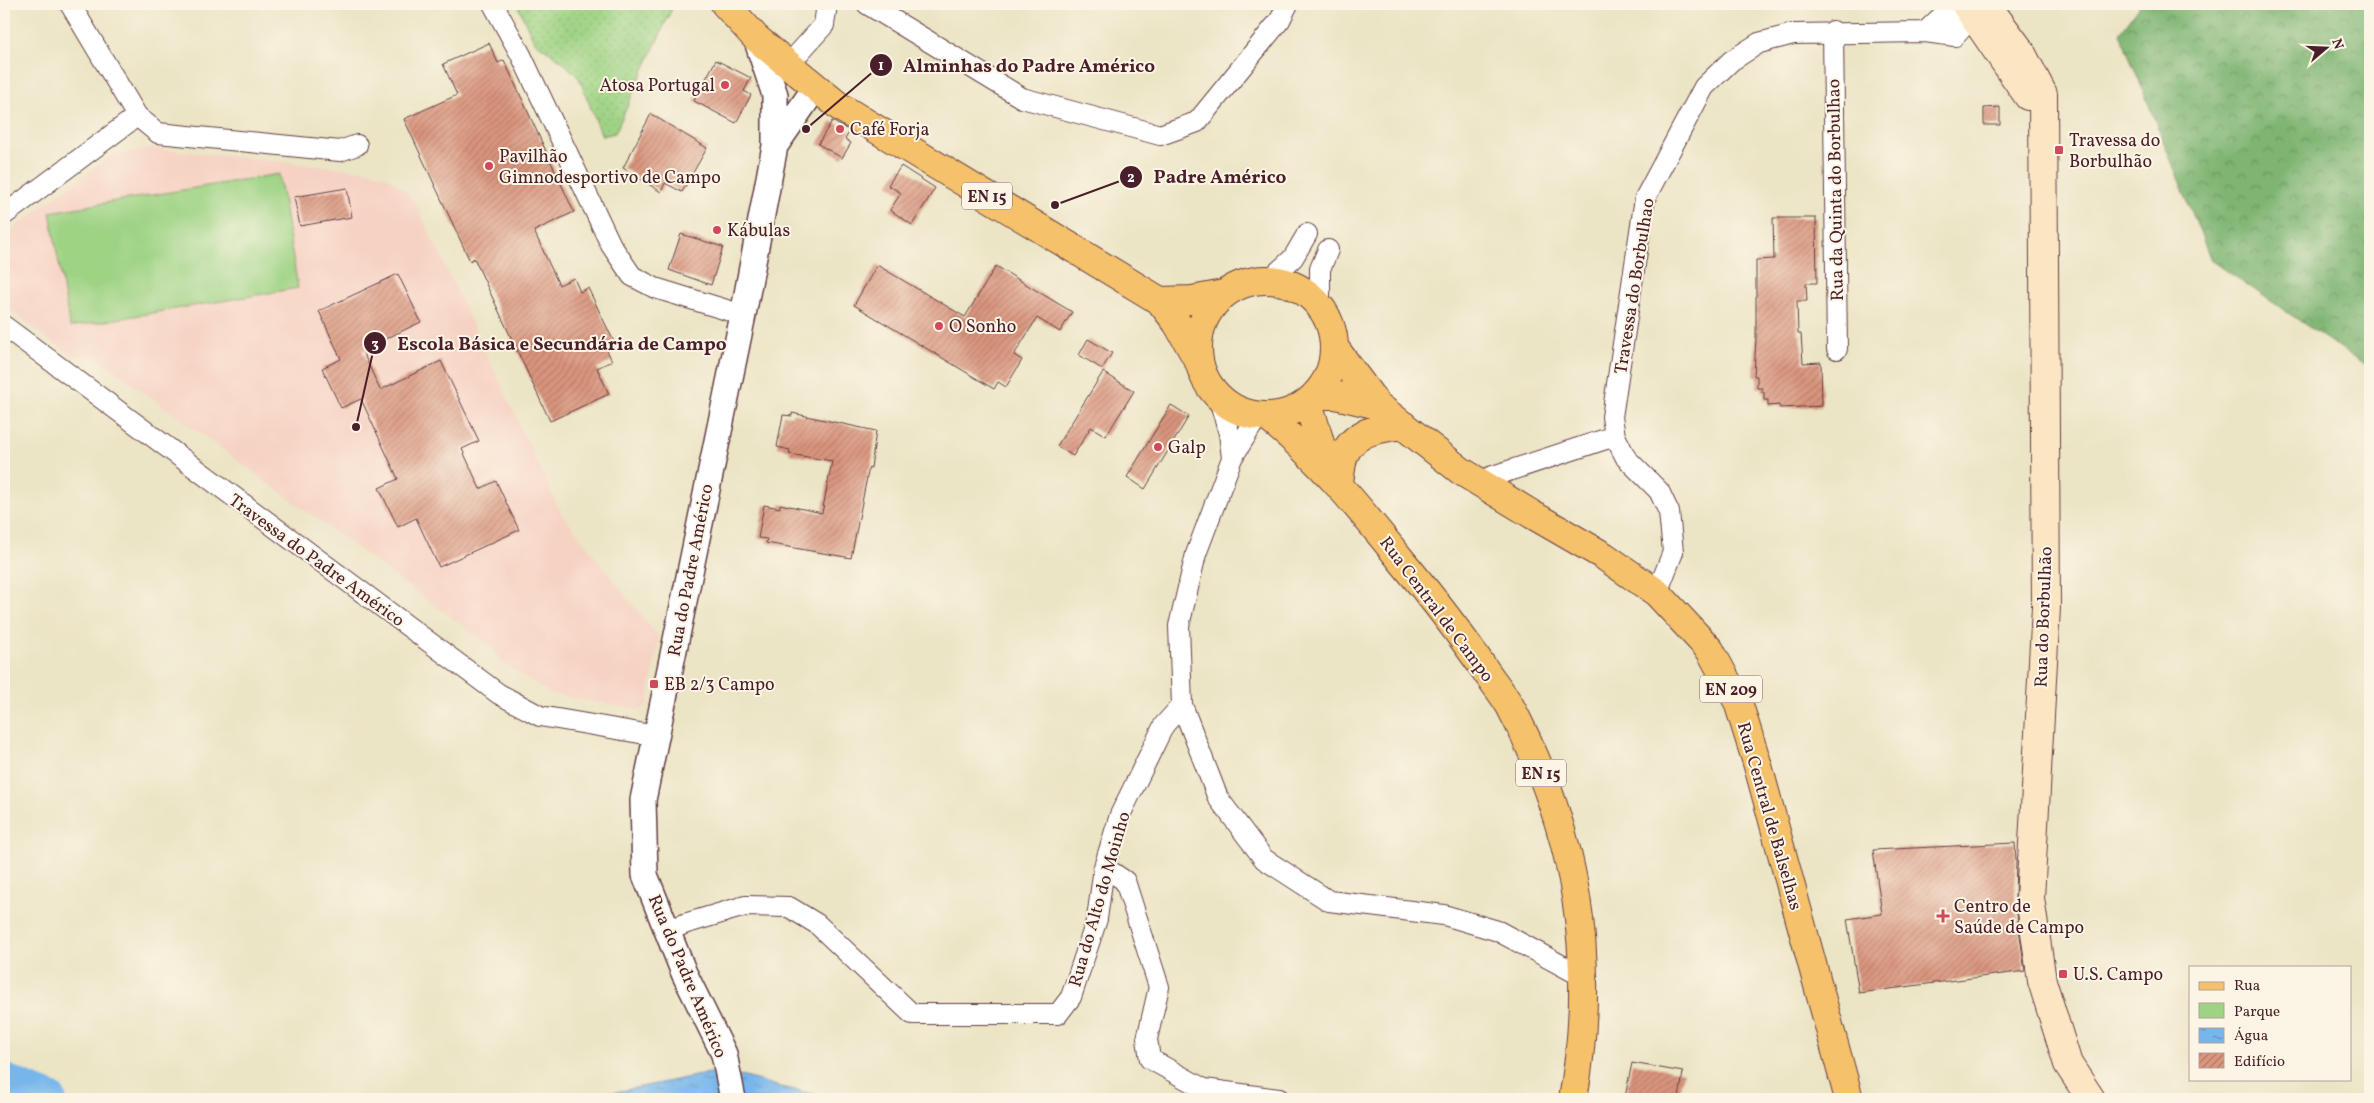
<svg xmlns="http://www.w3.org/2000/svg" width="2374" height="1103" font-family="Vollkorn,serif">
	<style>
		.built { fill: #f6d2c3 }
		.grass { fill: url(#grass-dots); stroke: #747958 }
		.forest { fill: url(#forest-crowns); stroke: #646a4e }
		.green { fill: #9ed384; stroke: #747958 }
		.water { fill: url(#water-ripples); stroke: #606a8b }
		.lines { fill: none; stroke-linecap: round; stroke-linejoin: round }
		.river { stroke: #77b6eb; stroke-width: 35 }
		.building { fill: url(#building-hatch) }
		.minor-casing { stroke: #623d42; stroke-width: 22 }
		.tertiary-casing { stroke: #623d42; stroke-width: 28 }
		.secondary-casing { stroke: #623d42; stroke-width: 30 }
		.primary-casing { stroke: #623d42; stroke-width: 30 }
		.minor { stroke: #fff; stroke-width: 20 }
		.tertiary { stroke: #fff; stroke-width: 25 }
		.secondary { stroke: #fbe6c4; stroke-width: 28 }
		.primary { stroke: #f5c16b; stroke-width: 28 }
		.poi-dot { fill: #d1495b; stroke: #fcf5e5; stroke-width: 2 }
		.labels { text-anchor: middle; stroke-width: 4; stroke-linejoin: round; paint-order: stroke }
		.shield { fill: #fcf5e5; stroke: #7f5f63; stroke-width: 1 }
		.shield-label { font-size: 16px; font-weight: bold; fill: #4a1f2b }
		.poi-label { font-size: 18px; fill: #4a1f2b; stroke: #fcf5e5; text-anchor: start }
		.street-label { font-size: 18px; fill: #4a1f2b; stroke: #fcf5e5 }
		.leader { fill: none; stroke: #4a1f2b; stroke-width: 2 }
		.callout-dot { fill: #4a1f2b; stroke: #fcf5e5; stroke-width: 2 }
		.mark-label { font-size: 15px; text-anchor: middle; font-weight: bold; fill: #fff }
		.callout-label { font-size: 19px; text-anchor: middle; font-weight: bold; fill: #4a1f2b; stroke: #fcf5e5; stroke-width: 4; stroke-linejoin: round; paint-order: stroke }
	</style>
	<defs>
		<pattern id="grass-dots" width="8" height="8" patternUnits="userSpaceOnUse" patternTransform="scale(1.25)"><rect width="8" height="8" fill="#9ed384"/><path d="M2 2h.1M6 6h.1" fill="none" stroke="#8ab572" stroke-width="1.8" stroke-linecap="round"/></pattern>
		<pattern id="forest-crowns" width="20" height="18" patternUnits="userSpaceOnUse" patternTransform="scale(1.25)"><rect width="20" height="18" fill="#7eb572"/><path d="M2 6a3 3 0 1 1 6 0M12 15a3 3 0 1 1 6 0" fill="none" stroke="#69935e"/></pattern>
		<pattern id="water-ripples" width="26" height="14" patternUnits="userSpaceOnUse" patternTransform="scale(1.25)"><rect width="26" height="14" fill="#77b6eb"/><path d="M2 4q2-2 4 0t4 0M15 11q2-2 4 0t4 0" fill="none" stroke="#6493bf"/></pattern>
		<pattern id="building-hatch" width="6" height="6" patternUnits="userSpaceOnUse" patternTransform="scale(1.25)"><rect width="6" height="6" fill="#da957d"/><path d="M-1 1l2-2M0 6l6-6M5 7l2-2" fill="none" stroke="#b37967"/></pattern>
	</defs>
	<rect width="100%" height="100%" fill="#fcf5e5"/>
	<filter id="ink" filterUnits="userSpaceOnUse"><feTurbulence type="fractalNoise" baseFrequency=".02" numOctaves="2"/><feDisplacementMap in="SourceGraphic" scale="10" xChannelSelector="R" yChannelSelector="G"/><feConvolveMatrix kernelMatrix="1 2 1 2 8 2 1 2 1" color-interpolation-filters="sRGB"/></filter>
	<filter id="wash" filterUnits="userSpaceOnUse"><feTurbulence type="fractalNoise" baseFrequency=".0096" numOctaves="4" result="noise"/><feDisplacementMap in="SourceGraphic" scale="20" xChannelSelector="R" yChannelSelector="G"/><feGaussianBlur stdDeviation="1.12" result="paint"/><feColorMatrix in="noise" values="0 0 0 0 0 0 0 0 0 0 0 0 0 0 0 0 0 1.4 0 .05"/><feComposite in="paint" operator="in"/></filter>
	<g filter="url(#wash)">
		<rect width="100%" height="100%" fill="#ebe4c5"/>
		<path class="built" d="M151,148L368,171L388,177L406,191L418,208L561,513L659,638L647,706L639,710L551,694L504,664L489,645L93,355L72,357L4,305V235L110,156Z"/>
		<path class="grass" d="M520,4H674L615,133L602,136L579,78L562,61L534,41L519,8Z"/>
		<path class="forest" d="M2141,4H2370V369L2211,260L2120,33Z"/>
		<path class="green" d="M279,174L298,288L70,327L50,212Z"/>
		<path class="water" d="M710,1073L745,1077L781,1087L839,1099H592L591,1097Z"/>
		<g class="lines">
			<path class="river" d="M4,1081L49,1099"/>
		</g>
		<g id="blocks">
			<path class="building" d="M489,43L498,63L504,60L574,212L534,231L559,285L574,278L580,292L588,288L614,342L605,346L612,361L597,368L609,394L550,421L474,258L470,261L404,119L457,95L443,64Z
				M716,60L751,78L744,91L751,95L736,123L694,101Z
				M2000,107V125H1984V108Z
				M651,114L707,148L682,192L665,183L661,192L623,168Z
				M832,121L850,131L845,139L851,143L842,158L818,144Z
				M901,166L935,188L912,225L890,210L901,193L888,185Z
				M347,188L352,217L300,226L294,197Z
				M1773,218H1816L1817,283H1806L1807,301H1797L1798,334H1801L1803,363L1821,362L1822,406L1780,408L1779,405L1768,406V400H1764V392H1762V388H1757V376H1754L1756,337V260L1774,259Z
				M681,234L723,247L711,285L669,270Z
				M877,265L965,317L996,266L1072,312L1060,332L1037,318L1014,355L1022,360L1006,387L998,382L994,389L854,305Z
				M398,274L421,322L362,350L380,390L441,361L479,441L462,449L480,489L496,481L519,530L439,567L416,518L398,527L379,488L398,479L361,399L341,408L322,368L341,359L319,311Z
				M1088,339L1112,353L1102,369L1079,355Z
				M1103,372L1134,391L1106,436L1091,427L1073,456L1057,446Z
				M1171,405L1189,416L1145,489L1127,477Z
				M792,413L876,431L871,468L869,467L851,558L766,543L767,539L758,538L764,505L780,508V504L822,513L823,508L832,461L789,454L790,450L777,447L783,415L792,416Z
				M2015,843L2016,861L2015,900L2025,971L1859,993L1847,919L1882,914L1873,850Z
				M1632,1063L1683,1072L1679,1099L1625,1097Z"/>
		</g>
	</g>
	<g filter="url(#ink)">
		<use href="#blocks" fill-opacity="0" stroke="#623d42" stroke-width="1"/>
		<g class="lines">
			<defs>
				<path id="minor" d="M70,4L137,116L158,133L340,151L357,145
					M493,4L521,55L611,245L632,276L655,288L743,315
					M867,4L1022,98L1160,135L1197,122L1280,20L1288,4
					M1833,31L1837,349
					M1925,32L1943,15L1974,17
					M788,65L824,25L827,4
					M4,215L137,116
					M1269,280L1293,258L1307,234
					M1320,306V269L1328,250
					M4,326L499,694L540,716L657,736
					M1218,396L1229,433L1232,458
					M1258,416L1232,458L1196,554L1179,626L1182,705L1218,798L1264,859L1329,901L1444,915L1498,931L1585,978
					M1480,483L1490,477L1615,436
					M1657,593L1673,552L1669,512L1659,491L1626,458L1615,436L1612,417L1645,198L1704,87L1731,61L1759,43L1793,34L1925,32L1955,36L1981,7
					M1104,867L1125,881L1159,987L1147,1039L1150,1059L1204,1089L1279,1099
					M667,931L684,924L745,906L789,907L817,924L912,1014H1058L1071,997L1097,919L1104,867L1120,815L1164,725L1182,705"/>
				<path id="tertiary" d="M775,146L815,88
					M733,1099L724,1054L684,973L645,875L643,800L743,315L775,146V95L756,38"/>
				<path id="secondary" d="M1965,4L2028,96
					M1986,4L2020,50L2043,94L2046,607L2030,898L2042,981L2068,1064L2091,1099"/>
				<path id="primary" d="M725,4L756,38L840,107L1160,301L1177,323L1199,362
					M1198 348a68 68 0 1 1 136 0a68 68 0 1 1-136 0Z
					M1160,301L1192,300L1224,294
					M1334,347L1377,405L1461,471L1533,515L1604,556L1657,593L1710,650L1738,702L1758,766L1849,1099
					M1315,395H1335L1377,405
					M1308,402L1321,446L1334,467
					M1267,417C1319,458 1360,509 1401,560C1431,596 1459,632 1485,670C1493,682 1503,694 1510,706C1577,832 1598,959 1573,1099
					M1340,476C1341,469 1342,459 1345,453C1356,430 1381,428 1403,425"/>
			</defs>
			<use href="#minor" class="minor-casing"/>
			<use href="#tertiary" class="tertiary-casing"/>
			<use href="#secondary" class="secondary-casing"/>
			<use href="#primary" class="primary-casing"/>
			<use href="#minor" class="minor"/>
			<use href="#tertiary" class="tertiary"/>
			<use href="#secondary" class="secondary"/>
			<use href="#primary" class="primary"/>
		</g>
	</g>
	<g class="poi-dot">
		<circle cx="725" cy="85" r="5"/>
		<circle cx="840" cy="129" r="5"/>
		<rect x="2054" y="145" width="10" height="10" rx="2.5"/>
		<circle cx="489" cy="166" r="5"/>
		<circle cx="717" cy="230" r="5"/>
		<circle cx="939" cy="326" r="5"/>
		<circle cx="1158" cy="447" r="5"/>
		<rect x="649" y="679" width="10" height="10" rx="2.5"/>
		<path d="M1940.5 908.5h5v5h5v5h-5v5h-5v-5h-5v-5h5z"/>
		<rect x="2058" y="969" width="10" height="10" rx="2.5"/>
	</g>
	<g class="labels">
		<g class="shield">
			<rect x="962" y="182.5" width="50" height="27" rx="4"/>
			<rect x="1700" y="675.5" width="62" height="27" rx="4"/>
			<rect x="1516" y="759.5" width="50" height="27" rx="4"/>
		</g>
		<g class="shield-label">
			<text x="987" y="202">EN 15</text>
			<text x="1731" y="695">EN 209</text>
			<text x="1541" y="779">EN 15</text>
		</g>
		<g class="poi-label">
			<text x="715" y="91" text-anchor="end">Atosa Portugal</text>
			<text x="850" y="135">Café Forja</text>
			<text x="2069" y="146">Travessa do<tspan x="2069" dy="21">Borbulhão</tspan></text>
			<text x="499" y="162">Pavilhão<tspan x="499" dy="21">Gimnodesportivo de Campo</tspan></text>
			<text x="727" y="236">Kábulas</text>
			<text x="949" y="332">O Sonho</text>
			<text x="1168" y="453">Galp</text>
			<text x="664" y="690">EB 2/3 Campo</text>
			<text x="1954" y="912">Centro de<tspan x="1954" dy="21">Saúde de Campo</tspan></text>
			<text x="2073" y="980">U.S. Campo</text>
		</g>
		<g class="street-label">
			<text transform="translate(1835 190) rotate(-91)" y="6">Rua da Quinta do Borbulhao</text>
			<text transform="translate(1634 286) rotate(-81)" y="6">Travessa do Borbulhao</text>
			<text transform="translate(317 560) rotate(36)" y="6">Travessa do Padre Américo</text>
			<text transform="translate(690 570) rotate(-79)" y="6">Rua do Padre Américo</text>
			<text transform="translate(1437 609) rotate(53)" y="6">Rua Central de Campo</text>
			<text transform="translate(2043 617) rotate(-88)" y="6">Rua do Borbulhão</text>
			<text transform="translate(1770 816) rotate(74)" y="6">Rua Central de Balselhas</text>
			<text transform="translate(1099 899) rotate(-74)" y="6">Rua do Alto do Moinho</text>
			<text transform="translate(688 976) rotate(67)" y="6">Rua do Padre Américo</text>
		</g>
	</g>
	<path class="leader" d="M806 129L881 65M1055 205L1131 177M356 427L375 343"/>
	<g class="callout-dot">
		<circle cx="806" cy="129" r="5"/>
		<circle cx="1055" cy="205" r="5"/>
		<circle cx="356" cy="427" r="5"/>
		<circle cx="881" cy="65" r="12"/>
		<circle cx="1131" cy="177" r="12"/>
		<circle cx="375" cy="343" r="12"/>
	</g>
	<g class="mark-label">
		<text x="881" y="70">1</text>
		<text x="1131" y="182">2</text>
		<text x="375" y="348">3</text>
	</g>
	<g class="callout-label">
		<text x="1029" y="72">Alminhas do Padre Américo</text>
		<text x="1220" y="183">Padre Américo</text>
		<text x="562" y="350">Escola Básica e Secundária de Campo</text>
	</g>
	<rect width="2374" height="1103" fill="none" stroke="#fcf5e5" stroke-width="20"/>
	<rect x="2189" y="966" width="162" height="115" fill="#fcf5e5" stroke="#b59f9b"/>
	<rect x="2199" y="982" width="25" height="8" fill="#f5c16b" stroke="#b59f9b"/>
	<text x="2234" y="990" font-size="15" fill="#4a1f2b">Rua</text>
	<rect x="2199" y="1003" width="25" height="15" fill="#9ed384" stroke="#b59f9b"/>
	<text x="2234" y="1016" font-size="15" fill="#4a1f2b">Parque</text>
	<rect x="2199" y="1028" width="25" height="15" fill="url(#water-ripples)" stroke="#b59f9b"/>
	<text x="2234" y="1040" font-size="15" fill="#4a1f2b">Água</text>
	<rect x="2199" y="1053" width="25" height="15" fill="url(#building-hatch)" stroke="#b59f9b"/>
	<text x="2234" y="1066" font-size="15" fill="#4a1f2b">Edifício</text>
	<g transform="translate(2326 48) rotate(71)" stroke="#fcf5e5" stroke-width="4" paint-order="stroke">
	<path d="M0-4L9 19L0 12L-9 19Z" fill="#4a1f2b"/>
	<text y="-8" font-size="14" font-weight="bold" text-anchor="middle" fill="#4a1f2b">N</text>
	</g>
</svg>
